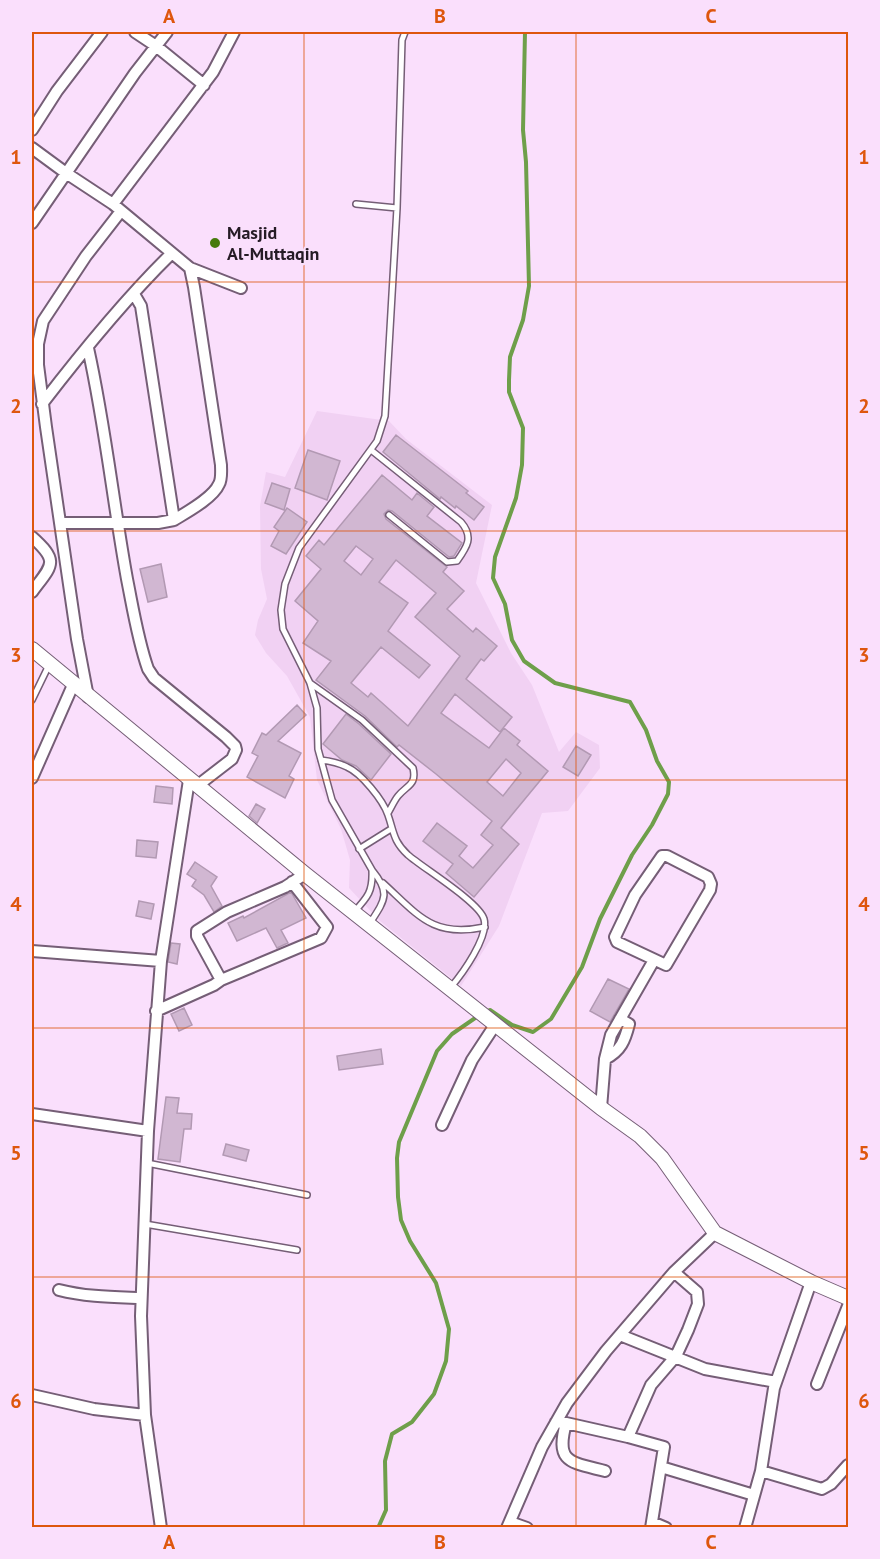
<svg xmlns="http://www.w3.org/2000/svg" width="880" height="1559" font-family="'PT Sans',sans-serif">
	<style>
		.built { fill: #f1d1f3 }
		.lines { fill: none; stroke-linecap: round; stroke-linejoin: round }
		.stream { stroke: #6e9f4a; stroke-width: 4 }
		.building { fill: #d1b7d2; stroke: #b299b3; stroke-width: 1.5; fill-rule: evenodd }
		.service-casing { stroke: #755e76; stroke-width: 8 }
		.minor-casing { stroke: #755e76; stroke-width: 14 }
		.tertiary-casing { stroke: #755e76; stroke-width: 16 }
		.service { stroke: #fff; stroke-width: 5 }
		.minor { stroke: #fff; stroke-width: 10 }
		.tertiary { stroke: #fff; stroke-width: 14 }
		.grid { fill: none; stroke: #de560d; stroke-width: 1.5; stroke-opacity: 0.55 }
		.poi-dot { fill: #467b0c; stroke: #fadffc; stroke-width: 2 }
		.labels { text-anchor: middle; stroke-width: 4.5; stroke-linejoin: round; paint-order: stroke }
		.poi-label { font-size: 18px; font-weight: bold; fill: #251b25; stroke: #fadffc; text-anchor: start }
		.neatline { fill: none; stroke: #de560d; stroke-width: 2 }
		.grid-label { font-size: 20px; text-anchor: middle; font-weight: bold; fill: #de560d }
	</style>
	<rect width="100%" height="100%" fill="#fadffc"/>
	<path class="built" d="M317,411L389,421L406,439L492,505L476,583L511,653L532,685L559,752L576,732L599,745L600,768L568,811L542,813L499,926L461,986L380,921L349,888L350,860L341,829L317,780L310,717L287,676L266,653L255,635L258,620L267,599L261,569L260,506L266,472L285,477Z"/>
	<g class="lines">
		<path class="stream" d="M485,1013L490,1010L512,1025L533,1032L551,1019L582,967L600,919L632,855L652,825L668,794L669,782L657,761L646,730L630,702L555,683L524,661L512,640L505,604L493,578L495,557L516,498L522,465L523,428L509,392V380L510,357L523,320L529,286L526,162L523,130L525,32
			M378,1528L386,1510L385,1461L392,1434L412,1422L434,1394L446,1361L449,1329L436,1283L410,1241L401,1220L398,1197L397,1158L399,1142L437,1051L452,1034L478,1016"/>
	</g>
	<path class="building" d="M396,435L468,491L466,493L484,507L474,520L456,506L455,508L441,497L440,499L383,452Z
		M308,450L340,461L327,500L295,488Z
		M382,475L412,500L417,493L434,507L427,516L462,543L454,556L449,557L392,511L388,510L384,514L386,519L447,567L443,572L464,591L447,609L473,632L476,628L497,646L484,661L481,659L466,679L512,717L500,732L455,694L441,713L489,748L504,728L520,741L517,745L548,771L501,828L519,844L474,897L446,873L453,864L423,841L437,823L467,846L459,856L473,868L493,845L481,835L492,821L436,774L399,745L397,747L365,716L316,680L331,661L303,643L318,621L295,601L321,569L306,556L319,540L324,545ZM356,546L373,559L361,575L344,561ZM396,560L436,593L415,617L460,656L408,726L371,693L368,697L351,683L381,647L419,678L430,665L388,631L408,603L379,582ZM506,759L521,773L503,796L487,782Z
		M272,483L290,489L284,510L265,503Z
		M287,508L307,522L286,554L271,546L279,531L274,527Z
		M161,564L167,597L148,602L140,569Z
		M297,705L306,715L278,741L301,753L289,776L294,779L285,798L247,777L258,756L252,753L262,733L266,735Z
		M346,714L359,724L391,754L371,780L356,766L342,760L323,744Z
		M576,746L591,755L578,776L563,767Z
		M156,786L173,788L172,804L154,802Z
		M256,804L265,809L257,823L249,816Z
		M137,840L158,842L156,858L136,856Z
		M195,862L217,877L211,886L222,906L214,912L204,895L192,886L196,880L187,874Z
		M291,892L306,918L281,930L288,943L277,948L266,928L237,941L228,923L243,916L244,918Z
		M139,901L154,904L151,919L136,916Z
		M171,943L180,944L177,964L168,962Z
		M608,979L629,989L610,1022L590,1011Z
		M184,1008L192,1025L179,1031L171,1014Z
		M381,1049L383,1064L339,1070L337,1056Z
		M166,1097L179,1098L177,1113L192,1114L191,1129H184L180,1162L158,1159Z
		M226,1144L249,1150L246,1161L223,1155Z"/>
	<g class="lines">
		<defs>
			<path id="service" d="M356,204L397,208
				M371,450L461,522C474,537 467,547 457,561L447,562L389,515
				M310,683L362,720L413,768C417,785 407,785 398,796C394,801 391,808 388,813
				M32,700L49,665
				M321,760C330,761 339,763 347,767C361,773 383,800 388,815C394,832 393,841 408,855C423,868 479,902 484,919C489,937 462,974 451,987
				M359,849L391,829
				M383,883C419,916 433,938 485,927
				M354,912C368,897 373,891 372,870L332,800L318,749L317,708L310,683L283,629L281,610L285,584L299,548L377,441L385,416L397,208L402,40L405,32
				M370,923C385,900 391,893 372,870
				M147,1163L307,1195
				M145,1224L297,1250"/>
			<path id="minor" d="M135,32L156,46L204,85
				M32,130L57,91L102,32
				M32,148L66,173L113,204L190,268L194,287L221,465C221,471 222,479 219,484C213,498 187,512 174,520
				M113,204L213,72L234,32
				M32,223L135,73L167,32
				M190,268L241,288
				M88,348C105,424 113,502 127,579C133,609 138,641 148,669L154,678L226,737L235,746L236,750L232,759L197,786
				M42,404C82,352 124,300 171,254
				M60,523H158L174,520L141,306L134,294
				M32,537C60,562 52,565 32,592
				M88,697L77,639L46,427L38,365V344L43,321L86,256L121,211
				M32,778L73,685
				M662,856H667L708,877L711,884L710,890L666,965L617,942L615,937L635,895Z
				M32,951L161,961L189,780
				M221,980L321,938L327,927L292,882
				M156,1011L214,985L221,980L197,936V931L227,912L285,887L305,874
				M605,1059C621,1051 625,1040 629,1024L620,1019
				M601,1108L605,1059L611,1035L654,960
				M32,1114L148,1131L161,961
				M442,1125L472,1060L495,1025
				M148,1131L141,1316L145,1415L161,1528
				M59,1290C86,1297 114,1297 141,1298
				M620,1335L705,1369L776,1382
				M817,1384L848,1306
				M32,1395L94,1409L145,1415
				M556,1422L566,1423L628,1437L651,1385L676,1356L688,1330L698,1304L697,1292L674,1272
				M566,1423C555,1463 570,1462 605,1471
				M628,1437L664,1447L651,1528
				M661,1467L754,1495
				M761,1471L822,1489L831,1484L848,1465
				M510,1522L527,1528
				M652,1522L666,1528
				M507,1528L542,1447L567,1403L606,1351L674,1272L715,1233
				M745,1528L761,1471L774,1388L811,1282"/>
			<path id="tertiary" d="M32,649L305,874L601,1108L640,1136L662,1158L715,1233L811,1282L848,1298"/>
		</defs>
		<use href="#service" class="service-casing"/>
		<use href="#minor" class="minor-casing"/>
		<use href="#tertiary" class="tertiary-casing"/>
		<use href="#service" class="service"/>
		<use href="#minor" class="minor"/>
		<use href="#tertiary" class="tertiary"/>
	</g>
	<path class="grid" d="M304,32V1528M576,32V1528M32,282H848M32,531H848M32,780H848M32,1028H848M32,1277H848"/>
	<circle class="poi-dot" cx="215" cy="243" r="6"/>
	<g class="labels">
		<g class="poi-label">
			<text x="227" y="239">Masjid<tspan x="227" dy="21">Al-Muttaqin</tspan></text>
		</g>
	</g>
	<rect width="880" height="1559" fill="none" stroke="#fadffc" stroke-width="66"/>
	<rect x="33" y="33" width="814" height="1493" class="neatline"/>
	<g class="grid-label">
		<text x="169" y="23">A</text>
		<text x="440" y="23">B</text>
		<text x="711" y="23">C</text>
		<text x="16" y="164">1</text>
		<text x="864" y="164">1</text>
		<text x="16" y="413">2</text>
		<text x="864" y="413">2</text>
		<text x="16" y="662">3</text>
		<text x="864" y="662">3</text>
		<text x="16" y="911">4</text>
		<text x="864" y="911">4</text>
		<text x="16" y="1160">5</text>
		<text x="864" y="1160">5</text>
		<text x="16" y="1408">6</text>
		<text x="864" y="1408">6</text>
		<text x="169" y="1549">A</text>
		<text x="440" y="1549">B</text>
		<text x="711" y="1549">C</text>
	</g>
</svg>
